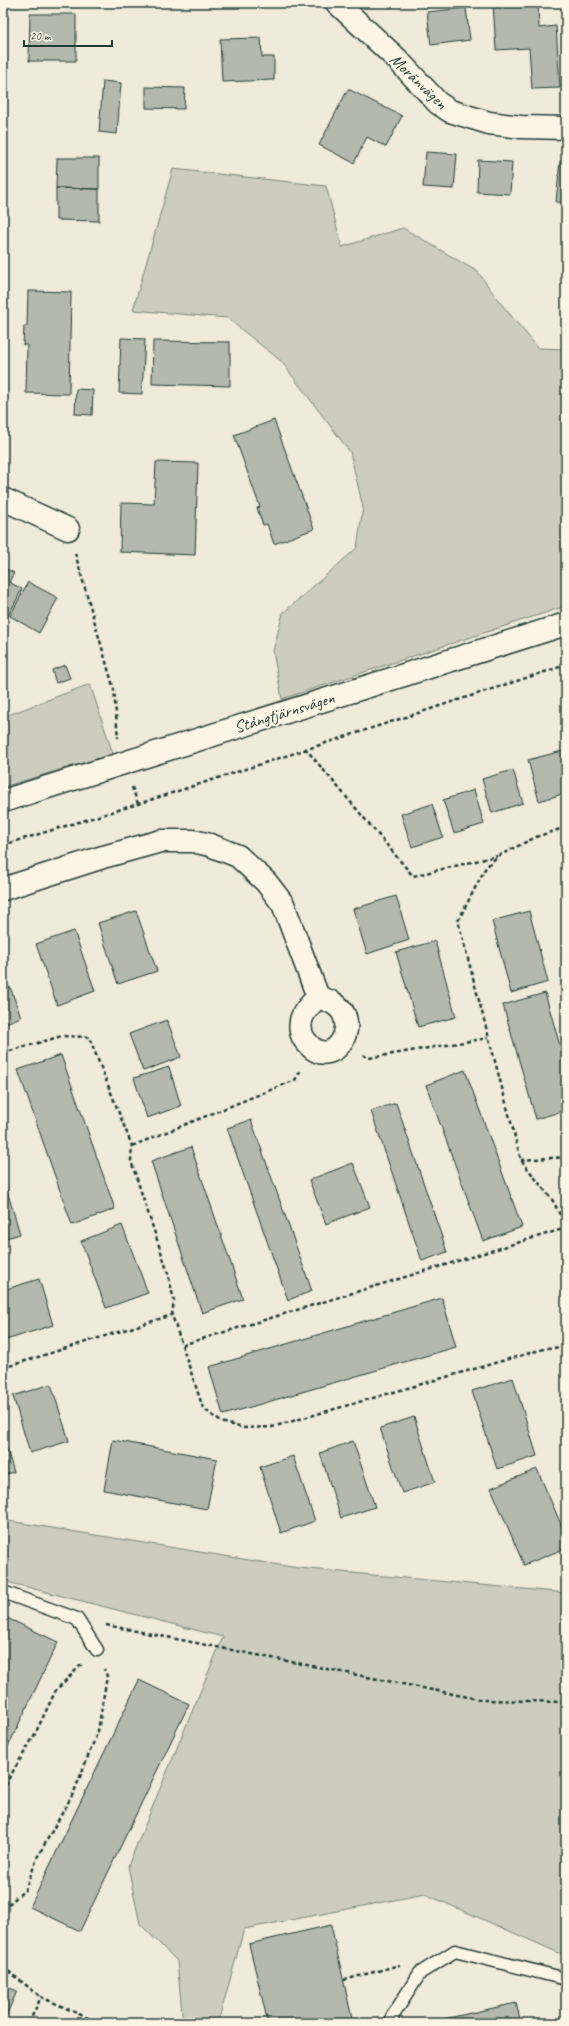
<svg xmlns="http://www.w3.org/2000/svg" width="569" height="2026" font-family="Caveat,sans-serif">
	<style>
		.green { fill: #cccdbf; stroke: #76857a }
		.building { fill: #b5b9ad; stroke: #1f3d34 }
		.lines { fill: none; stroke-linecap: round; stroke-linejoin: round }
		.service-casing { stroke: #1f3d34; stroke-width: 15 }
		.minor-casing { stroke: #1f3d34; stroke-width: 25 }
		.tertiary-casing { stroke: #1f3d34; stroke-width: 25 }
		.path { stroke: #1f3d34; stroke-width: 2.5; stroke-dasharray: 4 3; stroke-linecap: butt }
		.service { stroke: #fcf5e5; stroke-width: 12 }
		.minor { stroke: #fcf5e5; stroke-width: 22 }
		.tertiary { stroke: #fcf5e5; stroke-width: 22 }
		.labels { text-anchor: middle; stroke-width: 4; stroke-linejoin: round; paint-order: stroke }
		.street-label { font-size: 17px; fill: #1f3d34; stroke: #fcf5e5 }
	</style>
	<rect width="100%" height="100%" fill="#efeada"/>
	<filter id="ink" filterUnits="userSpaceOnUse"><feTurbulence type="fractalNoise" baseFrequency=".025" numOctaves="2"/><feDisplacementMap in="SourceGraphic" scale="8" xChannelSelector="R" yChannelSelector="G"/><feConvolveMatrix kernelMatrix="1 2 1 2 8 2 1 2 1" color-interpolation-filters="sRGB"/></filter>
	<g filter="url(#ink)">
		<path class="green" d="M173,169L326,186L342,247L403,228L478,272L498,300L538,348L566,349V606L282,699L273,651L283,613L357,548L363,507L350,452L281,361L227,318L133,310Z
			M90,684L113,754L3,787V717Z
			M3,1520L298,1568L566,1593V1956L425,1894L244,1929L218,2023H183L177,1961L140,1924L128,1866L223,1637L3,1581Z"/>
		<path class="building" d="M493,3H538L539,28L556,26L560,88L532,89L529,48L496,50Z
			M466,8L470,40L431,45L427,12Z
			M30,14H76V61H29Z
			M261,38L262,57H274V80L222,82L220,39Z
			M103,81L121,83L117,134L99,132Z
			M146,87L185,88L184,109L146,108Z
			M348,89L402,116L386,147L367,137L354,163L319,145Z
			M426,152L457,154L454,189L423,187Z
			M57,158H99V189L56,188Z
			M478,160L512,162L510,194L477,192Z
			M560,161L566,162V203L556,202Z
			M56,188L99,189V221L56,220Z
			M28,291L71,292L69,394L26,393L27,345H23L24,326H27Z
			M121,338L145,339L142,394L119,393Z
			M153,341L230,342V386L152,384Z
			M76,389L93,390L92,415L75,414Z
			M274,420L314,529L274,544L267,524L263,525L257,508L260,507L234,435Z
			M156,462L198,463L195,555L120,552L121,503L154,504Z
			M3,567L14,573L9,582L22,589L3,626Z
			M28,582L58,598L39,633L10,616Z
			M65,665L70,678L56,683L52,670Z
			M566,750V793L539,801L528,760Z
			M513,770L523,803L492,813L482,779Z
			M474,790L484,824L454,833L443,800Z
			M432,804L443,837L412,847L401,814Z
			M396,896L409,940L367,954L353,909Z
			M136,911L157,971L118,984L98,923Z
			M529,911L548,982L511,993L492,921Z
			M74,931L95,991L57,1005L36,944Z
			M435,941L456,1017L418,1027L396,952Z
			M10,987L21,1017L3,1024V990Z
			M545,993L566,1067V1110L536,1119L503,1005Z
			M167,1020L181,1057L143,1071L129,1034Z
			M61,1055L115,1209L72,1225L18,1070Z
			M169,1067L181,1106L147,1118L134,1078Z
			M465,1070L522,1227L483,1241L426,1085Z
			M396,1103L447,1252L422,1261L371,1111Z
			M251,1120L312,1291L288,1300L227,1128Z
			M191,1147L243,1299L202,1313L151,1161Z
			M353,1163L370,1207L326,1224L309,1180Z
			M3,1177L20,1234L3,1239Z
			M122,1225L148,1293L106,1308L81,1241Z
			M39,1279L53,1325L3,1341V1290Z
			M442,1298L456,1347L223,1415L209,1367Z
			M513,1378L537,1456L497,1469L472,1391Z
			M51,1384L69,1441L30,1453L13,1396Z
			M414,1417L435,1482L402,1493L380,1428Z
			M3,1437L14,1472L3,1475Z
			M113,1440L217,1459L207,1509L104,1490Z
			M353,1441L375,1507L341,1518L320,1453Z
			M293,1456L315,1521L281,1533L260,1467Z
			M537,1469L566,1536V1548L524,1565L491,1488Z
			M5,1617L58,1642L3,1757V1622Z
			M139,1680L189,1704L80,1931L30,1907Z
			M331,1925L353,2023H268L249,1944Z
			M3,1985L17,1991L3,2023Z
			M516,2003L521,2023H435V2021Z"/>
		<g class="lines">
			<defs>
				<path id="service" d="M3,1592L77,1619L97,1650
					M393,2023L392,2017L420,1973L455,1951L566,1979"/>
				<path id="minor" d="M337,3L397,59L438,103L450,111L489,123L521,127L566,128
					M3,499L68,529
					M3,889L103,857L161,841H193L210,845L238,856L266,882L283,904L318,997C323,999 328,1000 333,1003C363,1020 336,1069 311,1047C306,1042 302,1038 301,1031C298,1016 308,1007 318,997"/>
				<path id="tertiary" d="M3,801L566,624"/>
			</defs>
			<use href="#service" class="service-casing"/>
			<use href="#minor" class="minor-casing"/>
			<use href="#tertiary" class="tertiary-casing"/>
			<path class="path" d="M75,553L114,690L118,738
				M305,748L413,876L497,856
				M132,787L138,804
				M566,827L536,837L498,856L486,867L458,921L521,1160L553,1201L566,1226
				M3,845L138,804L566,665
				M3,1053L62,1036L89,1037L132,1146L131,1161L168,1273L174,1301L172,1315L203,1408L221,1422L243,1428L272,1427L547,1348L566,1347
				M363,1055L369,1058L488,1038
				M132,1146L295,1080L301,1070
				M521,1160L566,1157
				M182,1345L566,1228
				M3,1368L172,1315
				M106,1625L483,1700L566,1702
				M3,1792L9,1778L34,1736L56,1690L82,1664
				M3,1909L25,1890L38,1856L74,1792L98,1731L107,1676L104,1669
				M3,1967L41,1997
				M344,1980L400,1965
				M29,2023L41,1997L99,2023
				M99,2023L127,2020L178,2023"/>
			<use href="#service" class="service"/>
			<use href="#minor" class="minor"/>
			<use href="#tertiary" class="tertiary"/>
		</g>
	</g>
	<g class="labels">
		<g class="street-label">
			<text transform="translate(419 81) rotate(44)" y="6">Moränvägen</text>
			<text transform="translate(284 712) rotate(-17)" y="6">Stångtjärnsvägen</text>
		</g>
	</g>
	<rect width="569" height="2026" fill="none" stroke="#fcf5e5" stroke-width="16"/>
	<rect x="8" y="8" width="553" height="2010" fill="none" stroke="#1f3d34" stroke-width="1.5" filter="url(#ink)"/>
	<path d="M24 40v6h88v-6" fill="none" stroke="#1f3d34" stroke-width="2"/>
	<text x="30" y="40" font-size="12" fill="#1f3d34" stroke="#fcf5e5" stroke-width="3" paint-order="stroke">20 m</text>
</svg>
